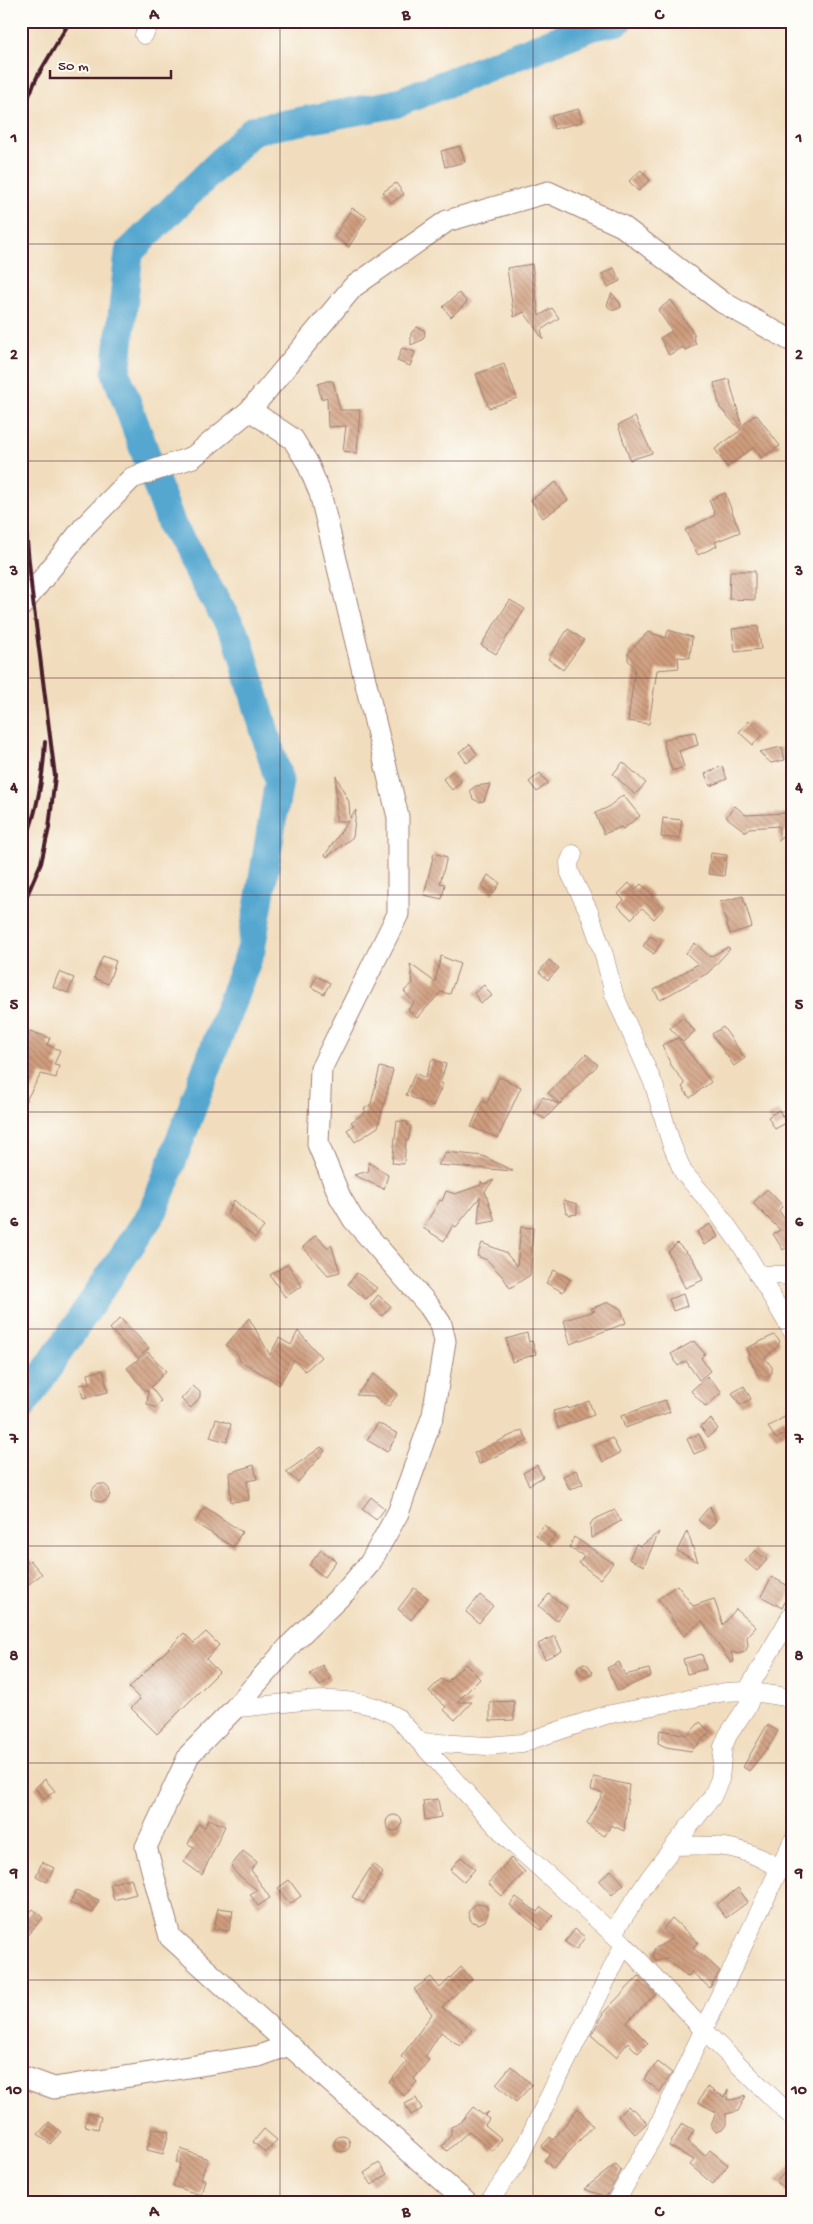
<svg xmlns="http://www.w3.org/2000/svg" width="813" height="2224" font-family="'Gochi Hand',sans-serif">
	<style>
		.lines { fill: none; stroke-linecap: round; stroke-linejoin: round }
		.river { stroke: #55a7d0; stroke-width: 29 }
		.building { fill: url(#building-back-hatch) }
		.minor-casing { stroke: #9e7e74; stroke-width: 19 }
		.tertiary-casing { stroke: #9e7e74; stroke-width: 23 }
		.minor { stroke: #fff; stroke-width: 18 }
		.tertiary { stroke: #fff; stroke-width: 21 }
		.rail { stroke: #4a1f2b; stroke-width: 4 }
		.grid { fill: none; stroke: #4a1f2b; stroke-width: 1; stroke-opacity: 0.55 }
		.neatline { fill: none; stroke: #4a1f2b; stroke-width: 2 }
		.grid-label { font-size: 16px; text-anchor: middle; font-weight: bold; fill: #4a1f2b }
	</style>
	<defs>
		<pattern id="building-back-hatch" width="6" height="6" patternUnits="userSpaceOnUse" patternTransform="scale(1.25)"><rect width="6" height="6" fill="#cf9d7d"/><path d="M-1 5l2 2M0 0l6 6M5-1l2 2" fill="none" stroke="#aa7f67"/></pattern>
	</defs>
	<rect width="100%" height="100%" fill="#fdfcf7"/>
	<filter id="ink" filterUnits="userSpaceOnUse"><feTurbulence type="fractalNoise" baseFrequency=".02" numOctaves="2"/><feDisplacementMap in="SourceGraphic" scale="10" xChannelSelector="R" yChannelSelector="G"/><feConvolveMatrix kernelMatrix="1 2 1 2 8 2 1 2 1" color-interpolation-filters="sRGB"/></filter>
	<filter id="wash" filterUnits="userSpaceOnUse"><feTurbulence type="fractalNoise" baseFrequency=".0096" numOctaves="4" result="noise"/><feDisplacementMap in="SourceGraphic" scale="20" xChannelSelector="R" yChannelSelector="G"/><feGaussianBlur stdDeviation="1.12" result="paint"/><feColorMatrix in="noise" values="0 0 0 0 0 0 0 0 0 0 0 0 0 0 0 0 0 1.4 0 .05"/><feComposite in="paint" operator="in"/></filter>
	<g filter="url(#wash)">
		<rect width="100%" height="100%" fill="#f1ddbd"/>
		<g class="lines">
			<path class="river" d="M21,1408L154,1210L251,950L279,781L238,639L172,526L116,373L129,252L253,130L394,104L593,26L618,21"/>
		</g>
		<g id="blocks">
			<path class="building" d="M579,109L582,122L554,129L551,116Z
				M460,146L465,162L445,167L441,151Z
				M641,170L650,180L638,191L629,181Z
				M396,183L404,194L391,203L383,192Z
				M352,208L367,217L349,247L334,237Z
				M532,264L539,316L552,308L559,318L541,330L543,339L524,312L514,317L507,268Z
				M614,268L620,281L608,287L602,274Z
				M459,293L467,302L451,317L443,307Z
				M612,293L620,303L621,307L615,310H611L607,305Z
				M671,300L695,335L693,336L696,344L685,350L683,347L669,355L660,338L672,331L658,310Z
				M417,327L424,330L425,335L422,340L411,345V333Z
				M402,348L415,352L410,366L397,361Z
				M504,364L517,398L489,408L476,374Z
				M729,379L742,426L756,414L780,446L761,458L754,447L727,467L715,449L741,430L720,408L714,383Z
				M327,381H333L340,410H360L357,453L343,451L346,426L328,427L327,397L321,399L318,384Z
				M635,417L652,453L630,460L618,425Z
				M556,482L568,500L543,518L531,500Z
				M725,493L740,532L715,542L717,546L698,555L685,530L715,515L709,500Z
				M730,571H755V600L729,599Z
				M510,600L525,609L496,654L481,645Z
				M758,626L761,649L735,652L732,629Z
				M568,629L584,640L563,670L548,659Z
				M668,630L692,637L690,658L678,657L679,668L657,670L649,724L628,721L635,668L628,660V653L648,632L666,638Z
				M749,721L763,734L753,745L739,732Z
				M695,732L698,745L679,751L684,767L672,771L663,741L677,735Z
				M470,744L477,754L467,763L459,752Z
				M782,747L785,760L771,763L759,752Z
				M623,762L646,783L635,795L613,774Z
				M722,766L727,779L710,786L705,774Z
				M452,771L461,782L452,790L443,779Z
				M540,773L548,783L537,792L529,782Z
				M336,776L349,802L350,818L356,810L353,837L327,857L325,855L348,821H336Z
				M490,784L484,801L479,802L473,799L470,790L476,786Z
				M623,795L640,816L623,829L621,827L604,834L595,813L607,808Z
				M735,806L746,815L787,813L792,816V822L779,841V826L749,828L746,832L726,817Z
				M663,818L682,820L679,839L661,837Z
				M434,853L447,857L440,883L445,884L442,899L424,895Z
				M711,853L727,855L724,876L708,874Z
				M488,875L500,883L493,894L481,887Z
				M629,883L635,890L641,884L653,895L651,898L663,909L654,919L642,908L631,919L618,906L624,900L618,894Z
				M743,896L752,927L730,934L720,902Z
				M650,936L661,943L654,954L643,946Z
				M695,943L710,957L728,947L730,949L708,973L660,1000L654,990L698,964L686,953Z
				M103,956L116,961L108,984L94,978Z
				M441,956L460,964L450,994L441,992L417,1018L408,1010L414,1003L404,991L413,983L410,964L435,982Z
				M549,960L559,968L548,980L539,972Z
				M59,972L74,978L68,993L53,987Z
				M317,976L330,983L324,994L311,987Z
				M484,985L492,996L481,1003L474,993Z
				M682,1017L695,1031L683,1042L670,1028Z
				M723,1027L745,1058L734,1066L712,1034Z
				M30,1031L50,1038L47,1045L60,1050L54,1065L59,1066L56,1078L41,1074L21,1109V1075L28,1062L21,1061V1055Z
				M678,1038L711,1082L690,1098L682,1087L685,1084L671,1065L662,1045Z
				M586,1054L598,1065L560,1104L548,1093Z
				M432,1059L446,1064L440,1083L443,1084L433,1106L406,1095L415,1073L425,1078Z
				M380,1067L393,1070L378,1127L355,1142L347,1130L354,1125L351,1122L366,1112L364,1109L371,1104Z
				M499,1077L521,1087L498,1138L471,1127L482,1101L487,1103Z
				M543,1097L559,1104L545,1119L534,1113Z
				M779,1110L786,1123L775,1129L768,1117Z
				M397,1121L408,1122L407,1125L411,1126L408,1141L406,1140L404,1164L392,1163Z
				M446,1152L483,1156L513,1171L438,1165Z
				M368,1162L388,1175L384,1189L354,1175L369,1171Z
				M494,1180L485,1191L495,1221L478,1224L480,1197L456,1227L453,1225L444,1241L423,1228L440,1200L442,1201L446,1191L455,1194L481,1185V1181L483,1184Z
				M767,1189L783,1206L779,1210L788,1225L792,1223V1244L783,1250L773,1234L780,1230L753,1203Z
				M234,1200L264,1227L255,1238L227,1214Z
				M563,1200L577,1204V1214L570,1215L566,1212Z
				M710,1224L718,1237L704,1245L697,1232Z
				M521,1227L533,1228L530,1275L510,1288L503,1277L487,1260L477,1256L482,1243L505,1252L517,1266Z
				M316,1235L328,1248L331,1244L340,1272L328,1275L303,1247Z
				M677,1243L693,1259L703,1280L685,1288L668,1252Z
				M288,1264L302,1286L285,1297L270,1275Z
				M554,1270L570,1279L563,1292L546,1283Z
				M357,1273L377,1288L366,1299L348,1284Z
				M683,1294L687,1306L673,1311L669,1299Z
				M378,1295L391,1306L382,1316L370,1305Z
				M609,1302L621,1309L626,1323L570,1344L564,1320L595,1311L590,1309Z
				M120,1318L149,1348L138,1358L110,1329Z
				M249,1318L270,1355L279,1338L291,1345L298,1331L321,1357L305,1371L294,1360L279,1385L268,1377L240,1361L238,1355L226,1345Z
				M527,1333L529,1342L532,1341L536,1354L512,1362L506,1339Z
				M774,1335L780,1341L778,1346L765,1358L772,1367V1373L768,1376L758,1375L748,1356L750,1354L747,1348Z
				M694,1341L705,1354L701,1358L710,1371L699,1380L686,1361L678,1366L671,1354Z
				M148,1352L166,1371L151,1387L161,1401L156,1408L147,1404L148,1390L146,1392L127,1368Z
				M103,1370L108,1392L83,1398L80,1385L90,1383L88,1374Z
				M374,1374L398,1394L388,1407L374,1396L356,1395Z
				M707,1376L722,1392L706,1407L691,1391Z
				M193,1386L200,1392V1397L191,1408L181,1399Z
				M744,1386L751,1399L740,1405L732,1393Z
				M665,1400L670,1412L625,1428L621,1416Z
				M589,1401L594,1415L558,1428L553,1411L568,1407L569,1409Z
				M784,1417L792,1429L776,1439L768,1427Z
				M216,1419L231,1424L227,1442L210,1437Z
				M711,1419L718,1429L708,1437L700,1426Z
				M378,1423L398,1434L387,1452L367,1440Z
				M522,1430L528,1441L479,1464L474,1453Z
				M699,1434L706,1449L694,1454L687,1439Z
				M612,1438L620,1453L603,1462L595,1446Z
				M321,1447L325,1451L298,1482L286,1472Z
				M254,1465L257,1479L247,1481L249,1500L231,1502L229,1473Z
				M537,1465L543,1477L529,1485L523,1473Z
				M576,1470L583,1484L570,1490L563,1476Z
				M92 1493a9 9 0 1 1 18 0a9 9 0 1 1-18 0Z
				M371,1497L385,1509L376,1520L362,1509Z
				M710,1506L716,1521L709,1529L698,1520Z
				M205,1507L242,1532L233,1547L195,1523Z
				M615,1510L621,1521L591,1538L590,1525L593,1520Z
				M544,1525L556,1535L547,1545L536,1535Z
				M687,1531L698,1562L677,1551Z
				M659,1532L644,1566L629,1559L636,1544L641,1546Z
				M574,1537L613,1563L600,1579L579,1563L584,1556L569,1548Z
				M321,1550L336,1561L324,1577L309,1565Z
				M755,1550L767,1560L757,1571L745,1561Z
				M30,1560L42,1574L21,1590V1567Z
				M772,1577L792,1588L782,1608L761,1596Z
				M677,1585L693,1606L714,1599L723,1625L736,1609L756,1627L747,1637L748,1646L745,1652L738,1654L731,1652L734,1661L731,1663L702,1621L684,1636L658,1599Z
				M414,1588L428,1598L411,1620L398,1609Z
				M549,1594L567,1608L557,1621L539,1606Z
				M480,1595L493,1606L479,1623L466,1612Z
				M206,1632L219,1645L206,1659L219,1672L157,1734L131,1708L140,1699L129,1688L184,1633L194,1643Z
				M555,1636L562,1651L545,1659L538,1644Z
				M702,1654L706,1669L687,1674L683,1659Z
				M619,1662L625,1675L649,1669L651,1676L618,1691L607,1668Z
				M584,1663L589,1666L593,1673L582,1677L577,1670L578,1666Z
				M465,1664L480,1679L457,1702H472L455,1720L444,1710L446,1707L429,1691L441,1679L446,1683Z
				M322,1665L331,1678L320,1686L310,1674Z
				M514,1701V1720L490,1721V1702Z
				M700,1722L710,1732L691,1751L666,1747L658,1743L660,1730L688,1735Z
				M767,1725L778,1731L772,1742L749,1771L743,1767Z
				M594,1777L629,1785L624,1831L611,1825L605,1836L594,1830L587,1824L603,1793L591,1790Z
				M45,1779L55,1791L44,1799L35,1788Z
				M438,1799L441,1817L425,1820L423,1801Z
				M386 1823a8 8 0 1 1 16 0a8 8 0 1 1-16 0Z
				M208,1819L225,1826L202,1875L184,1862L194,1847L188,1844L198,1824L205,1827Z
				M243,1851L257,1862L251,1870L270,1898L258,1906L250,1894L257,1890L237,1874L231,1866Z
				M461,1857L475,1869L464,1882L450,1870Z
				M511,1858L525,1872L502,1896L488,1883Z
				M42,1862L54,1868L47,1882L36,1876Z
				M373,1864L383,1873L363,1903L352,1897Z
				M611,1870L624,1884L612,1895L599,1881Z
				M131,1878L136,1894L114,1900L110,1884Z
				M289,1880L301,1896L290,1904L278,1888Z
				M738,1888L748,1902L726,1918L716,1905Z
				M76,1890L99,1900L93,1913L70,1903Z
				M516,1897L537,1912L541,1907L553,1916L541,1930L510,1905Z
				M479,1904L487,1906L488,1914L485,1921L478,1924L471,1921L468,1913L473,1905Z
				M218,1908L233,1910L229,1931L214,1929Z
				M33,1909L43,1918L21,1942V1923Z
				M672,1918L698,1942L693,1948L720,1971L710,1988L692,1972L687,1977L668,1959L658,1960H655L653,1956L654,1949L673,1938L663,1929Z
				M575,1929L585,1937L576,1950L565,1942Z
				M461,1967L472,1979L442,2007L472,2030L460,2046L441,2032L425,2057L429,2060L414,2079L417,2082L404,2096L389,2082L407,2062L401,2057L432,2014L414,1989L431,1977L440,1988Z
				M639,1976L656,1994L627,2022L648,2043L638,2053L628,2043L616,2057L591,2035L603,2015L602,2014Z
				M658,2062L672,2073L660,2092L644,2079Z
				M511,2066L532,2085L516,2102L496,2084Z
				M707,2087L724,2097L728,2089L727,2099L731,2100L746,2096L738,2111L726,2114V2125L722,2130L716,2132L711,2126L716,2112L698,2102Z
				M416,2098L422,2109L411,2115L405,2104Z
				M628,2106L632,2110L634,2109L647,2123L635,2134L618,2116Z
				M473,2107L483,2115L489,2112L485,2116L489,2119L485,2125L502,2139L493,2151L469,2131L447,2151L442,2146L451,2135V2127L460,2123Z
				M578,2108L593,2126L553,2169L544,2160L550,2154L541,2147L550,2137L553,2140Z
				M89,2113L101,2117L98,2129L85,2126Z
				M49,2122L61,2132L50,2144L38,2134Z
				M682,2123L694,2130L688,2141L705,2156L710,2150L728,2165L713,2184L690,2165L694,2160L669,2146Z
				M153,2128L169,2132L163,2154L147,2150Z
				M264,2129L277,2140L266,2153L253,2142Z
				M334 2144a8 8 0 1 1 16 0a8 8 0 1 1-16 0Z
				M181,2149L208,2159L201,2178L205,2180L201,2195L173,2186L180,2164L176,2162Z
				M379,2163L387,2174L372,2185L364,2173Z
				M616,2164L621,2171L606,2197L584,2189Z
				M792,2164V2195L776,2182Z"/>
		</g>
	</g>
	<g filter="url(#ink)">
		<use href="#blocks" fill-opacity="0" stroke="#9e7e74" stroke-width="1"/>
		<g class="lines">
			<defs>
				<path id="minor" d="M144,35L151,21
					M573,854L569,863L570,873L589,912L604,955L614,994L654,1085L671,1143L683,1172L712,1205L743,1248L792,1331
					M758,1275H792
					M747,1691L792,1614
					M235,1708C290,1705 346,1687 397,1717L510,1841L624,1944L704,2031L792,2117
					M422,1742L487,1746L522,1743L606,1715L725,1692L747,1691L792,1698
					M675,1846C719,1844 742,1845 780,1869
					M613,1933L650,1877L712,1797L720,1779L723,1747L728,1735L748,1705L753,1692
					M488,2203L516,2164L624,1944
					M615,2203L654,2135L792,1842"/>
				<path id="tertiary" d="M250,410L293,439L307,462L320,493L398,817V914L321,1069L318,1144L340,1197L353,1219L429,1306L441,1324L445,1341L433,1415L398,1513L370,1563L346,1591L292,1643L235,1708L189,1755L146,1847L170,1937L289,2045
					M21,606L84,527L132,478L193,457L250,410L353,287L447,221L548,192L622,226L722,302L792,341
					M21,2076L54,2088L259,2056L289,2045L467,2203"/>
			</defs>
			<use href="#minor" class="minor-casing"/>
			<use href="#tertiary" class="tertiary-casing"/>
			<use href="#minor" class="minor"/>
			<use href="#tertiary" class="tertiary"/>
			<path class="rail" d="M21,114L37,77L70,21
				M21,480L32,593L55,776L49,828L41,863L21,909
				M21,851C37,816 43,780 45,742"/>
		</g>
	</g>
	<path class="grid" d="M280,21V2203M533,21V2203M21,244H792M21,461H792M21,678H792M21,895H792M21,1112H792M21,1329H792M21,1546H792M21,1763H792M21,1980H792"/>
	<rect width="813" height="2224" fill="none" stroke="#fdfcf7" stroke-width="55"/>
	<path d="M50 70v8h121v-8" fill="none" stroke="#4a1f2b" stroke-width="2.5"/>
	<text x="58" y="70" font-size="15" fill="#4a1f2b" stroke="#fdfcf7" stroke-width="4" paint-order="stroke">50 m</text>
	<rect x="28" y="28" width="758" height="2168" class="neatline"/>
	<g class="grid-label">
		<text x="154" y="19">A</text>
		<text x="406" y="19">B</text>
		<text x="659" y="19">C</text>
		<text x="14" y="142">1</text>
		<text x="799" y="142">1</text>
		<text x="14" y="359">2</text>
		<text x="799" y="359">2</text>
		<text x="14" y="575">3</text>
		<text x="799" y="575">3</text>
		<text x="14" y="792">4</text>
		<text x="799" y="792">4</text>
		<text x="14" y="1009">5</text>
		<text x="799" y="1009">5</text>
		<text x="14" y="1226">6</text>
		<text x="799" y="1226">6</text>
		<text x="14" y="1443">7</text>
		<text x="799" y="1443">7</text>
		<text x="14" y="1660">8</text>
		<text x="799" y="1660">8</text>
		<text x="14" y="1877">9</text>
		<text x="799" y="1877">9</text>
		<text x="14" y="2094">10</text>
		<text x="799" y="2094">10</text>
		<text x="154" y="2216">A</text>
		<text x="406" y="2216">B</text>
		<text x="659" y="2216">C</text>
	</g>
</svg>
